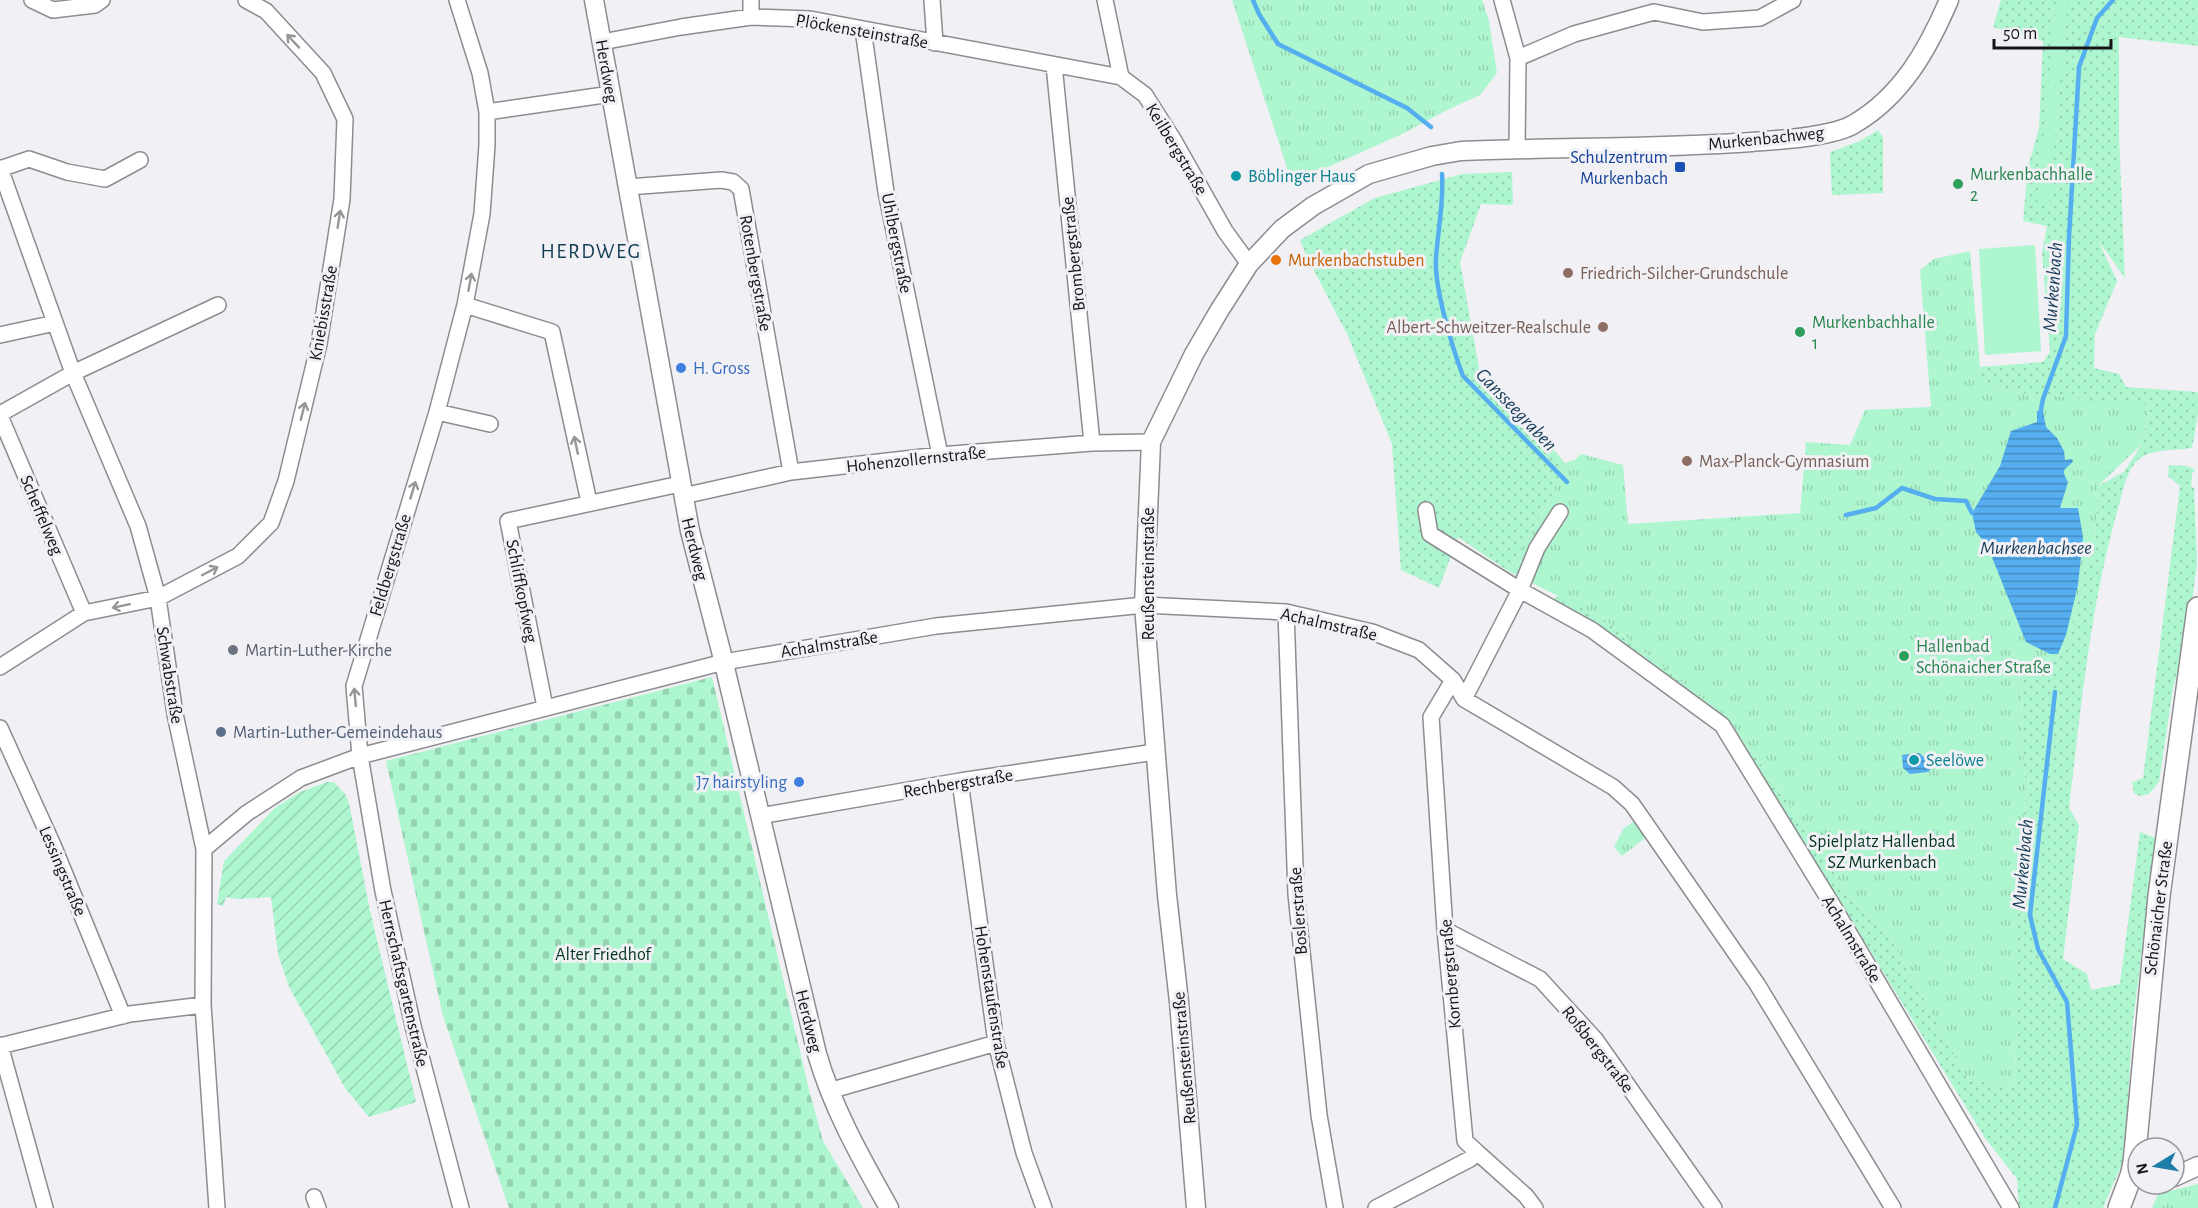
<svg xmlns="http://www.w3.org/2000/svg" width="2198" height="1208" font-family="'Alegreya Sans',sans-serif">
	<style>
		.grass { fill: url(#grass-dots) }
		.cemetery { fill: url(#cemetery-stones) }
		.park { fill: url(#park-tufts) }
		.garden { fill: url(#garden-furrows) }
		.pitch { fill: #aef6cf }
		.water { fill: url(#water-rules) }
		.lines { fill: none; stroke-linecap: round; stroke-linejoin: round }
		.stream { stroke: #54aeef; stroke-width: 4.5 }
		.minor-casing { stroke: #8d8d91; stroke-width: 18 }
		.tertiary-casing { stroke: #8d8d91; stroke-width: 21 }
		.secondary-casing { stroke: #8d8d91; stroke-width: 24 }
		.minor { stroke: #fff; stroke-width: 15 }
		.tertiary { stroke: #fff; stroke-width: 18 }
		.secondary { stroke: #fff; stroke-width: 21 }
		.oneway { stroke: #969697 }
		.transit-dot { fill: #1a4fb4; stroke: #f0f0f5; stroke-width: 2 }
		.culture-dot { fill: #0f9aa8; stroke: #f0f0f5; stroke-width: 2 }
		.leisure-dot { fill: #2e9e5b; stroke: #f0f0f5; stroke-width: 2 }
		.food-dot { fill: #e8710a; stroke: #f0f0f5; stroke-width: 2 }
		.education-dot { fill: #8d6e63; stroke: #f0f0f5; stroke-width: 2 }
		.shop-dot { fill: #3f7fe0; stroke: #f0f0f5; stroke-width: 2 }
		.worship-dot { fill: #6b7280; stroke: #f0f0f5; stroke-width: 2 }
		.service-dot { fill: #5c6f8a; stroke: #f0f0f5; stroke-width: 2 }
		.labels { text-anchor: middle; stroke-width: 6; stroke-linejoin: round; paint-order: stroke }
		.street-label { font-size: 18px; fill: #151517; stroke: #f0f0f5 }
		.transit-label { font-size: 18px; fill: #164399; stroke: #f0f0f5; text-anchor: end }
		.leisure-label { font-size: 18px; fill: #27864d; stroke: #f0f0f5; text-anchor: start }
		.culture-label { font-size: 18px; fill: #0d838f; stroke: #f0f0f5; text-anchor: start }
		.food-label { font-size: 18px; fill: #c56008; stroke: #f0f0f5; text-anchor: start }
		.education-label { font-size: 18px; fill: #785e54; stroke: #f0f0f5; text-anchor: start }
		.shop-label { font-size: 18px; fill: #366cbe; stroke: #f0f0f5; text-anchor: start }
		.worship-label { font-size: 18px; fill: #5b616d; stroke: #f0f0f5; text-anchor: start }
		.service-label { font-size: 18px; fill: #4e5e75; stroke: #f0f0f5; text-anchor: start }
		.park-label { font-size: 18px; fill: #033621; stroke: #f0f0f5 }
		.water-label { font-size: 20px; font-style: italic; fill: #183d58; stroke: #f0f0f5 }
		.quarter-label { font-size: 21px; letter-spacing: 1.5px; fill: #123d53; stroke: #f0f0f5 }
	</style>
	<defs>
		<pattern id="grass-dots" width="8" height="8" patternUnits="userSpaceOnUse" patternTransform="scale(1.5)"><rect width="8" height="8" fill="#aef6cf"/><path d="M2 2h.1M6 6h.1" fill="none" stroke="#95d2b1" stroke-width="1.8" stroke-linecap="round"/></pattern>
		<pattern id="cemetery-stones" width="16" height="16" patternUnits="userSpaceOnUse" patternTransform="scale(1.5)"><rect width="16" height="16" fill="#aef6cf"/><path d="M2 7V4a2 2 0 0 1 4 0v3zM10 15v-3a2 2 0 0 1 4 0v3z" fill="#95d2b1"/></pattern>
		<pattern id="park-tufts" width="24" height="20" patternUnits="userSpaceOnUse" patternTransform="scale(1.5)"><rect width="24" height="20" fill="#aef6cf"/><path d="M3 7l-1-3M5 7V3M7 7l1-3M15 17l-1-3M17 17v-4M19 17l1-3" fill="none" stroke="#95d2b1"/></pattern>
		<pattern id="garden-furrows" width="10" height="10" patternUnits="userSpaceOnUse" patternTransform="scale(1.5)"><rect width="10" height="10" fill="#aef6cf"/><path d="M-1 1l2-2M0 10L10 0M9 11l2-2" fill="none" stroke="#95d2b1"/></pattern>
		<pattern id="water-rules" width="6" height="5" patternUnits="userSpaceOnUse" patternTransform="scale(1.5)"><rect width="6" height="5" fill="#54aeef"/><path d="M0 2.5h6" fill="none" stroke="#448cc1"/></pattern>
	</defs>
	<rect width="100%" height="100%" fill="#f0f0f5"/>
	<path class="grass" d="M2001,0H2198V46L2119,37V135L2125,278L2098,240L2117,281L2095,334L2094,368L2119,374L2126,387L2198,392V414L2192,448C2176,450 2152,449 2139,459C2127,469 2124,487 2120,501C2091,600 2081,706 2069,808L2079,825L2063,959L2087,974L2091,990L2120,984L2140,832L2156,838L2133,1021L2124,1159L2103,1208H2019L2017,1179L1985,1138L1810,853L1726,721L1550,600L1560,596L1602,618L1726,717L1770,776L1852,899L1886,930L1968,1080L2014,1086L2017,1028V874L2026,797L2022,734L2021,664L2057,661L2072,630L2082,577L2095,538L2098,486L2124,472L2142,444L2150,406L2018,393L1978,381L1980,367L2043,362L2050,352L2042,253L2047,226L2023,221L2028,167L2039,128L2043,41L1993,27Z
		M1878,130L1883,137V193L1832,195L1830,152L1860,141Z
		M1512,172L1513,205L1481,204L1460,262L1481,379L1528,420L1565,463L1549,502L1508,571L1458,537L1439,588L1401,570L1392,444L1348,336L1308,259L1300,240L1375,198L1462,174Z
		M2169,465L2187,466L2195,470L2192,474L2191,486L2194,488L2197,563L2188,631L2173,688L2159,782L2149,794L2140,796L2134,793L2132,782L2143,778L2180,486L2168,476Z"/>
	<path class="cemetery" d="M712,677L810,1094L823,1141L863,1208H509L443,1016L386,761Z"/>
	<path class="park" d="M1232,0H1482L1489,21L1497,73L1480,95L1449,109L1400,135L1292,183Z
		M1970,251L1980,367L1979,381L2018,393L2150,405L2142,444L2098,486L2095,538L2082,577L2072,630L2057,661L2021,664L2022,734L2026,797L2017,874V1028L2014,1086L1968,1080L1886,930L1852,899L1770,776L1726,717L1602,618L1508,571L1549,502L1565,463L1575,460L1581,454L1623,465L1628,524L1800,513L1806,442L1850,445L1865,410L1931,407L1920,270L1934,259Z
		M1634,821L1645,838L1622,856L1614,847L1623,829Z
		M2198,1184V1208H2152L2158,1194Z"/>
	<path class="garden" d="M327,782H334L345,794L349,803L370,911L416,1102L369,1117L345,1088L289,987L278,954L271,897L238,899L226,897L223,906L217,904L224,861L275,808L300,792Z"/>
	<path class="pitch" d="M2056,0H2068L2049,206L2037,205Z
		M2035,245L2041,351L1985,355L1979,249Z"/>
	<path class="water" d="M2037,411H2043L2046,427L2057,438L2064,451L2065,460L2072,459L2073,461C2067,470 2059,467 2068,482L2060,508H2078L2083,537L2078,585L2066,635L2058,654H2050L2026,642L1987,545L1976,532L1972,513L2000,466L2011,431L2037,422Z
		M1919,753L1925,758L1933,757L1934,765L1928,772L1910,774L1903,768L1902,755Z"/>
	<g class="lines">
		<path class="stream" d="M1253,0L1259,14L1278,44L1407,108L1431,127
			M1442,174C1444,202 1438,229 1436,258C1434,287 1452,347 1463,376L1567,482
			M2040,415L2043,399L2066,336L2069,237L2079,67L2097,18L2113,0
			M1846,515L1876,508L1902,488L1935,499L1966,501L1972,513
			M2055,1208L2077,1125L2067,1002L2038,949L2030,915L2055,692"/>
		<defs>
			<path id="minor" d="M32,0L53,10L95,5L102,0
				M457,0L480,73L487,112L611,94
				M932,0L935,43
				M1105,0L1121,77L1145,95L1173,139L1225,231L1249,264
				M1502,0L1518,58L1517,149
				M751,17V0
				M863,29L886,192L940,455
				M602,42L681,27L751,17L810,19L1121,77
				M1518,58L1574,34L1654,12L1703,22L1760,18L1793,0
				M1054,65L1092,443
				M0,168L73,373L138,526L158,598L175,714L204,849L203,1005L217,1208
				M0,169L29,159L67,172L105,179L140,160
				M628,187L721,180L733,182L741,189L791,472
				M465,305L552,332L589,502
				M0,335L55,323
				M437,412L490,424
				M0,414L73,373L218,305
				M0,416L84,613
				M683,496L791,472L940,455L1092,443L1151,442
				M1426,510L1430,534L1520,590L1592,630L1722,725L1833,906L2011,1208
				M1286,612L1296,894L1319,1115L1335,1208
				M0,667L84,613L158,598L238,556L271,523L286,481L319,344L342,199L345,119L323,73L266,11L246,0
				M1464,699L1520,590L1537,548L1560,512
				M545,707L508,521L680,484
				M0,728L53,845L123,1016
				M960,781L996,1043L1024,1153L1044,1208
				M760,816L960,781L1155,752
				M204,849L247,813L301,778L360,756L724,662L936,626L1144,605L1286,612L1372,632L1419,650L1453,680L1464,699L1613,787L1632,804L1757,984L1893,1208
				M1445,930L1540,979L1595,1039L1714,1208
				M0,1045L45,1208
				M0,1046L130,1014L203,1005
				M829,1091L996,1043
				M1478,1153L1526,1196L1535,1208
				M314,1197L318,1208
				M461,1208L413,1026L383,891L360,756L354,686L437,412L465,305L482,214L487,145V112
				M1376,1208L1470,1159L1478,1153L1465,1141L1445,930L1431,717L1453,680"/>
			<path id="tertiary" d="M594,0L690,531L721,651L817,1054C833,1109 861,1158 889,1208
				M2174,1177L2198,1166
				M1196,1208L1179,1002L1167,895L1144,605L1145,583L1151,442L1194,354L1219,311L1249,264L1282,229L1313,206L1369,174L1432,156L1461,151C1558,147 1655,149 1752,142C1777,140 1833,137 1854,124C1902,96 1928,49 1949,0"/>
			<path id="secondary" d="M2119,1208L2131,1176L2134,1163L2159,896L2198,608"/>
		</defs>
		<use href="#minor" class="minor-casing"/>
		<use href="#tertiary" class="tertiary-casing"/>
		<use href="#secondary" class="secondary-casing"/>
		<use href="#minor" class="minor"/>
		<use href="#tertiary" class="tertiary"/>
		<use href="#secondary" class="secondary"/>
	</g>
	<defs><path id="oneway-shaft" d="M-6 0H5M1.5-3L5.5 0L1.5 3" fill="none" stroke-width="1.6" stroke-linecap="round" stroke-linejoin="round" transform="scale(1.5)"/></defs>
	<g class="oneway">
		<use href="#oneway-shaft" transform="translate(293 41) rotate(-133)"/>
		<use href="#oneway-shaft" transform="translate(339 219) rotate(-81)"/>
		<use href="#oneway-shaft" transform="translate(470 282) rotate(-80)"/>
		<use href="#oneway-shaft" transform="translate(303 411) rotate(-76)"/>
		<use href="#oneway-shaft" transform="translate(576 445) rotate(-102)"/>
		<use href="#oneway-shaft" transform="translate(413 490) rotate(-73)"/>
		<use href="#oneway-shaft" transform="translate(210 571) rotate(-28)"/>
		<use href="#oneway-shaft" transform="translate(121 606) rotate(168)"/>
		<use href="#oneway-shaft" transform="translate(355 697) rotate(-95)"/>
	</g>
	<rect class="transit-dot" x="1674" y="161" width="12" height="12" rx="3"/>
	<g class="culture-dot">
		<circle cx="1236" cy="176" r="6"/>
		<circle cx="1914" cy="760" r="6"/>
	</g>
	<g class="leisure-dot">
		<circle cx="1958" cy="184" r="6"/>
		<circle cx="1800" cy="332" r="6"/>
		<circle cx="1904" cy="656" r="6"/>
	</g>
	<circle class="food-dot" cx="1276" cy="260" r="6"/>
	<g class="education-dot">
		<circle cx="1568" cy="273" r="6"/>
		<circle cx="1603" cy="327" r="6"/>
		<circle cx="1687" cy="461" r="6"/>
	</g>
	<g class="shop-dot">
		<circle cx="681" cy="368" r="6"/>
		<circle cx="799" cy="782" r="6"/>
	</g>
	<circle class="worship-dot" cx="233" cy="650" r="6"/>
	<circle class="service-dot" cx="221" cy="732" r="6"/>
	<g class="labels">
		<g class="street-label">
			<text transform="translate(862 31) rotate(10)" y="6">Plöckensteinstraße</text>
			<text transform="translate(607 71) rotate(80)" y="6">Herdweg</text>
			<text transform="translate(1766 138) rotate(-6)" y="6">Murkenbachweg</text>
			<text transform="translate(1177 149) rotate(59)" y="6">Keilbergstraße</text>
			<text transform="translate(897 243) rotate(79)" y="6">Uhlbergstraße</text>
			<text transform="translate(1073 254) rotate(-96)" y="6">Brombergstraße</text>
			<text transform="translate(756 273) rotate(80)" y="6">Rotenbergstraße</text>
			<text transform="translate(323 313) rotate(-80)" y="6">Kniebisstraße</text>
			<text transform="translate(916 459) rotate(-6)" y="6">Hohenzollernstraße</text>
			<text transform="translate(42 515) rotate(67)" y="6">Scheffelweg</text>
			<text transform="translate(695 549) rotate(76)" y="6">Herdweg</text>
			<text transform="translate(390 565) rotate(-73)" y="6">Feldbergstraße</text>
			<text transform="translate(1148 574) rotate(-90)" y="6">Reußensteinstraße</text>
			<text transform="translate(522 591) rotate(79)" y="6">Schliffkopfweg</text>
			<text transform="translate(1329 624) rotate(13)" y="6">Achalmstraße</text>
			<text transform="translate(829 644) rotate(-9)" y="6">Achalmstraße</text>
			<text transform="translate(170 675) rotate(81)" y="6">Schwabstraße</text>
			<text transform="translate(958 783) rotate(-9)" y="6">Rechbergstraße</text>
			<text transform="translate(63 871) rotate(67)" y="6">Lessingstraße</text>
			<text transform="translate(2158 908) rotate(-83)" y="6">Schönaicher Straße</text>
			<text transform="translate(1298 911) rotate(-94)" y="6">Boslerstraße</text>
			<text transform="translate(1852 939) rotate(59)" y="6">Achalmstraße</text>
			<text transform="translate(1450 974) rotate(-95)" y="6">Kornbergstraße</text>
			<text transform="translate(404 983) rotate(77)" y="6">Herrschaftsgartenstraße</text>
			<text transform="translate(992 997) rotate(81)" y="6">Hohenstaufenstraße</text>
			<text transform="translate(809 1021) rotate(76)" y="6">Herdweg</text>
			<text transform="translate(1598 1049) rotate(52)" y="6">Roßbergstraße</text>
			<text transform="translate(1184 1058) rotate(-95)" y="6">Reußensteinstraße</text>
		</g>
		<g class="transit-label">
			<text x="1668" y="163">Schulzentrum<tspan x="1668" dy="21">Murkenbach</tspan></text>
		</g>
		<g class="leisure-label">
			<text x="1970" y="180">Murkenbachhalle<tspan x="1970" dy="21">2</tspan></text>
			<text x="1812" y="328">Murkenbachhalle<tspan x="1812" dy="21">1</tspan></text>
			<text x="1916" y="652">Hallenbad<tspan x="1916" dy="21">Schönaicher Straße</tspan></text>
		</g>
		<g class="culture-label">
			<text x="1248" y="182">Böblinger Haus</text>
			<text x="1926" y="766">Seelöwe</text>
		</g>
		<g class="food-label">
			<text x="1288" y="266">Murkenbachstuben</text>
		</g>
		<g class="education-label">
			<text x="1580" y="279">Friedrich-Silcher-Grundschule</text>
			<text x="1591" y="333" text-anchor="end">Albert-Schweitzer-Realschule</text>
			<text x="1699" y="467">Max-Planck-Gymnasium</text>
		</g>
		<g class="shop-label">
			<text x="693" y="374">H. Gross</text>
			<text x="787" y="788" text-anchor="end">J7 hairstyling</text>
		</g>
		<g class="worship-label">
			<text x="245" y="656">Martin-Luther-Kirche</text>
		</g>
		<g class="service-label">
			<text x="233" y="738">Martin-Luther-Gemeindehaus</text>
		</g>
		<g class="park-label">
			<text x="1882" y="847">Spielplatz Hallenbad<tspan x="1882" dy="21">SZ Murkenbach</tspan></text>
			<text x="603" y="960">Alter Friedhof</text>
		</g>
		<g class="water-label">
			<text transform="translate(2052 287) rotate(-86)" y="7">Murkenbach</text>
			<text transform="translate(1517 409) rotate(46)" y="7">Gansseegraben</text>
			<text x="2036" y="554">Murkenbachsee</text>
			<text transform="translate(2022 864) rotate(-85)" y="7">Murkenbach</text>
		</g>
		<g class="quarter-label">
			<text x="591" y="258">HERDWEG</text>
		</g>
	</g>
	<g transform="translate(2156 1166) rotate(259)"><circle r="28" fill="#f0f0f5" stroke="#98989c" stroke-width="1.5"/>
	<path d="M0-4.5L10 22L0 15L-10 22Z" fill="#1f7daa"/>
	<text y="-9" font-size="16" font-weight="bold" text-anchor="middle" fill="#151517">N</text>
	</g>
	<path d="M1994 39v9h117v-9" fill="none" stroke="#151517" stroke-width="3"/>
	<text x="2003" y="39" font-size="18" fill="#151517" stroke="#f0f0f5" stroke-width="4.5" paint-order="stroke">50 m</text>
</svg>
